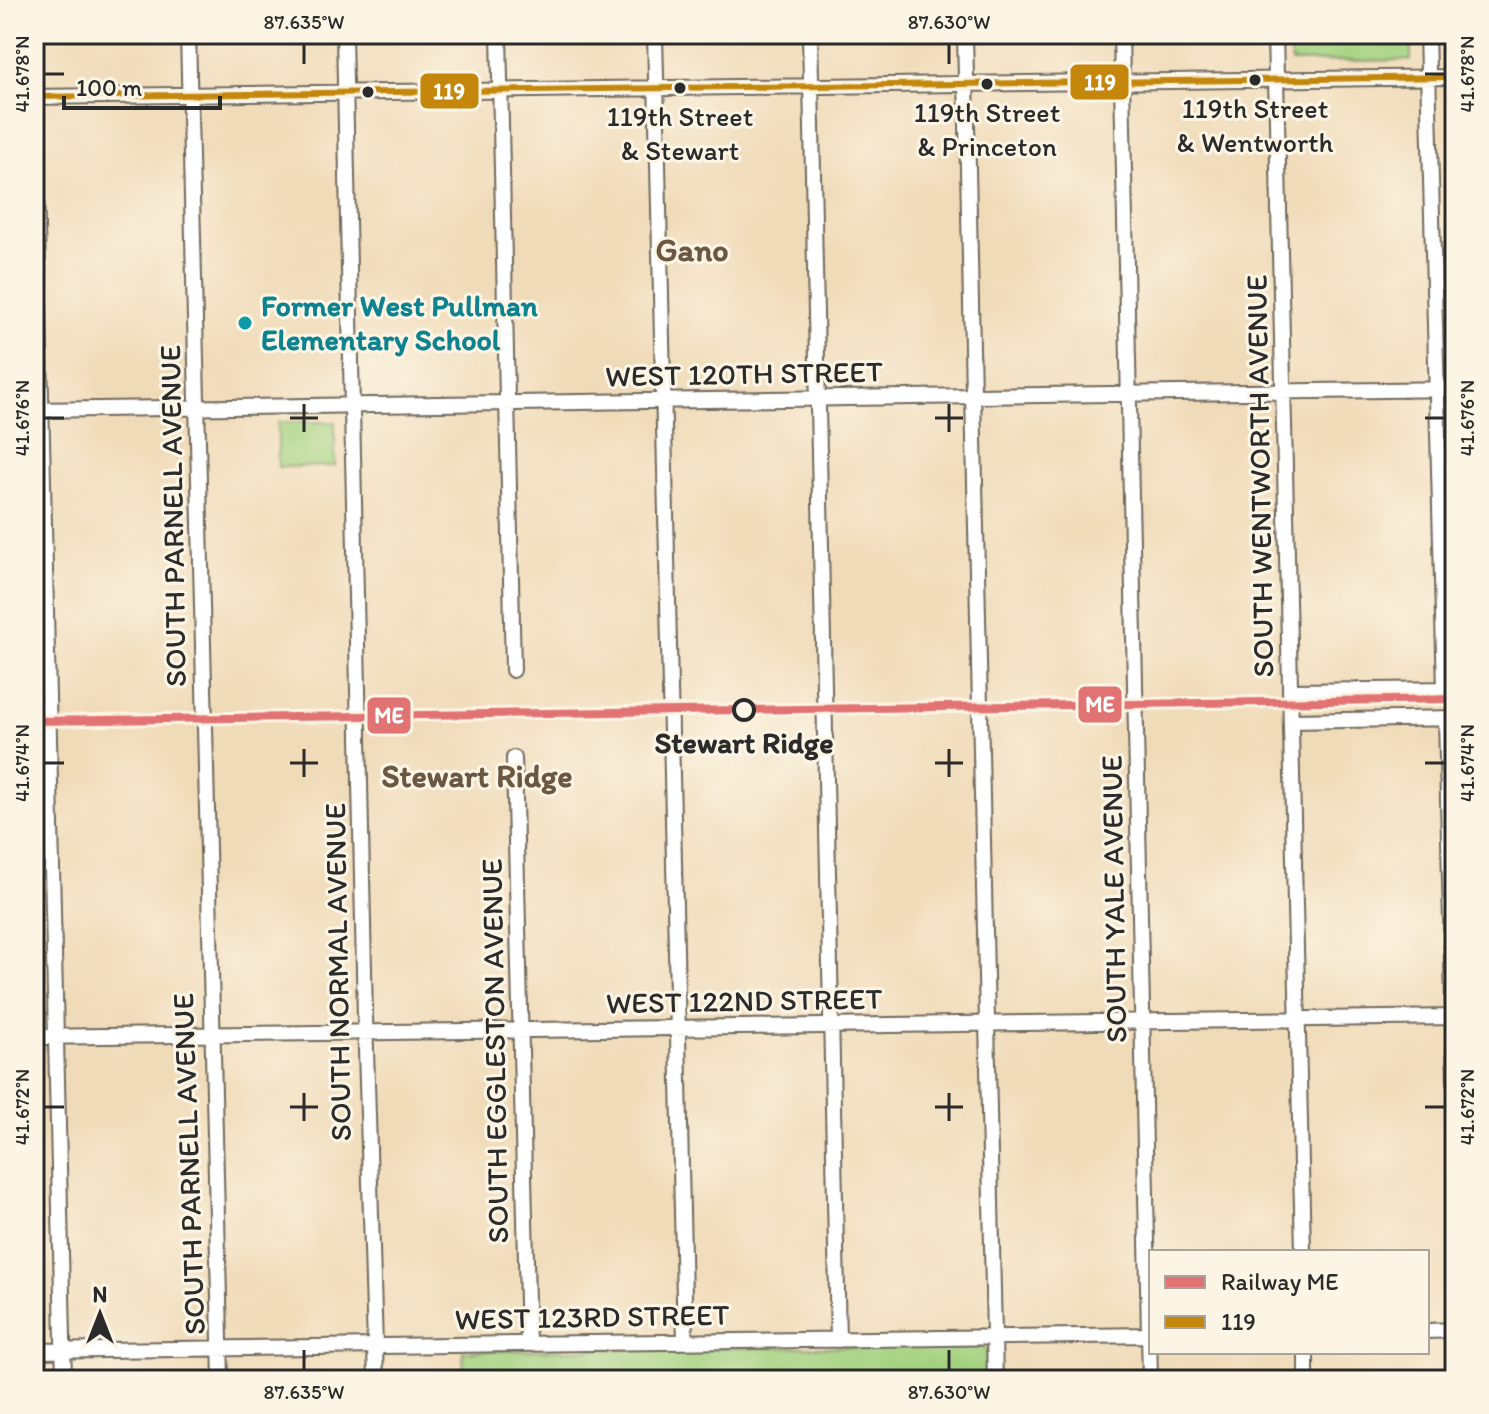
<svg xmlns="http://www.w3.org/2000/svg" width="1489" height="1414" font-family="Itim,sans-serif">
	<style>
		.green { fill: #a2d17e; stroke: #667e54; stroke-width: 2 }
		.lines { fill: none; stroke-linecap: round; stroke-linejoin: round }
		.minor-casing { stroke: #70695d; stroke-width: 18 }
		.minor { stroke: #fff; stroke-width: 14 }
		.bus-1-casing { stroke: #fcf5e5; stroke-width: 12 }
		.bus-1 { stroke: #c4870b; stroke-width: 6 }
		.rail-1-casing { stroke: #fcf5e5; stroke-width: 14 }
		.rail-1 { stroke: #e27373; stroke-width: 8 }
		.ticks { fill: none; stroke: #2b2b2b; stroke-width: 3 }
		.bus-dot { fill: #2b2b2b; stroke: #fcf5e5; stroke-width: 3 }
		.culture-dot { fill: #0f9aa8; stroke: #fcf5e5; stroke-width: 3 }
		.stop-dot { fill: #fcf5e5; stroke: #2b2b2b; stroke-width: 4 }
		.labels { text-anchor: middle; stroke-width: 6; stroke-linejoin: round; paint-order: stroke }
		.bus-label { font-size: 28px; fill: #2b2b2b; stroke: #fcf5e5 }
		.culture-label { font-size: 30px; font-weight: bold; fill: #0d838f; stroke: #fcf5e5; text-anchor: start }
		.street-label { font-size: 30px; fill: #2b2b2b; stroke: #fcf5e5 }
		.stop-label { font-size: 30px; font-weight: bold; fill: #2b2b2b; stroke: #fcf5e5 }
		.neighbourhood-label { font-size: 32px; font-weight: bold; fill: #6c5842; stroke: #fcf5e5 }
		.line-badge { stroke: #fcf5e5; stroke-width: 3 }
		.badge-label { font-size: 22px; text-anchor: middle; font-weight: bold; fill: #fff }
		.neatline { fill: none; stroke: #2b2b2b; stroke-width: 3 }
		.ticks-label { font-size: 20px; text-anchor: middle; fill: #2b2b2b }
	</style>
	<rect width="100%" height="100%" fill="#fcf5e5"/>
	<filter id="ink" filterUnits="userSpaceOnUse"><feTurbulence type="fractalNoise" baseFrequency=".0125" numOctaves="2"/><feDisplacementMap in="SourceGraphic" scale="16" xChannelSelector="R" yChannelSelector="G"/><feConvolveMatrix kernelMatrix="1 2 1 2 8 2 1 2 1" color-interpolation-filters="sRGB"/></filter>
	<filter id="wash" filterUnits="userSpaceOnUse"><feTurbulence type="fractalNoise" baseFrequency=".006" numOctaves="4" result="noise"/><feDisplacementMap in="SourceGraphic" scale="32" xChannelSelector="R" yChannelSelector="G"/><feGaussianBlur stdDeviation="1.8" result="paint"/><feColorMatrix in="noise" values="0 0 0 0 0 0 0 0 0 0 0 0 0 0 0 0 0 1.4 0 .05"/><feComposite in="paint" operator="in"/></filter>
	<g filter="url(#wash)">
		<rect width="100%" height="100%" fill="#f0dbb9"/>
		<path class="green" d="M1291,34H1411V60L1291,62Z
			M278,422H335V466L278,467Z
			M980,1345L987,1351L988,1380H464L463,1351Z"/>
	</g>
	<g filter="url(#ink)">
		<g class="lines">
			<defs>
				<path id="minor" d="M188,34L221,1380
					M344,34L365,1017L376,1380
					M499,34L513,670
					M655,34L685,1342
					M810,34L838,1340
					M965,34L995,1380
					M1121,34L1150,1380
					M1275,34L1303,1252
					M1427,34L1445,689
					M34,97L1455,77
					M34,98L64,1380
					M34,410L1455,389
					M1291,691L1455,689
					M1446,718L1455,1082
					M1291,721L1455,718
					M514,758L528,1344
					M34,1037L1455,1017
					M1427,1331L1455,1330
					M34,1351L1151,1335
					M1306,1352V1380"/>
			</defs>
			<use href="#minor" class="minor-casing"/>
			<use href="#minor" class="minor"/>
			<defs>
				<path id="bus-1" d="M34,97L1455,77"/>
			</defs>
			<use href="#bus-1" class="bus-1-casing"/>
			<use href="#bus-1" class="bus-1"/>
			<defs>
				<path id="rail-1" d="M34,721L1455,699"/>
			</defs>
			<use href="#rail-1" class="rail-1-casing"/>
			<use href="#rail-1" class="rail-1"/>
		</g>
	</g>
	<path class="ticks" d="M304,44V64M949,44V64M44,74H64M1425,74H1445M304,404V432M949,404V432M44,418H64M290,418H318M935,418H963M1425,418H1445M304,749V777M949,749V777M44,763H64M290,763H318M935,763H963M1425,763H1445M304,1093V1121M949,1093V1121M44,1107H64M290,1107H318M935,1107H963M1425,1107H1445M304,1350V1370M949,1350V1370"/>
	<g class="bus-dot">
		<circle cx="1255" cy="80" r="7"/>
		<circle cx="987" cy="84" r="7"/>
		<circle cx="680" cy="88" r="7"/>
		<circle cx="368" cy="92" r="7"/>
	</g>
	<circle class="culture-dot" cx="245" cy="323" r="8"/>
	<circle class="stop-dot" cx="744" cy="710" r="10"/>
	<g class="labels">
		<g class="bus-label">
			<text x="1255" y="118">119th Street<tspan x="1255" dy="34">&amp; Wentworth</tspan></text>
			<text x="987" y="122">119th Street<tspan x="987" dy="34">&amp; Princeton</tspan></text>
			<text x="680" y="126">119th Street<tspan x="680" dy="34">&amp; Stewart</tspan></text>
		</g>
		<g class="culture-label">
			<text x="261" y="316">Former West Pullman<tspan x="261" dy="34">Elementary School</tspan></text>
		</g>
		<g class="street-label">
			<text transform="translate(744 374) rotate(-1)" y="10">WEST 120TH STREET</text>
			<text transform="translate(1260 476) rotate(-91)" y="10">SOUTH WENTWORTH AVENUE</text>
			<text transform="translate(173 516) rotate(-91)" y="10">SOUTH PARNELL AVENUE</text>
			<text transform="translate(1114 899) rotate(-91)" y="10">SOUTH YALE AVENUE</text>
			<text transform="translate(338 972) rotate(-91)" y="10">SOUTH NORMAL AVENUE</text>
			<text transform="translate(744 1001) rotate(-1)" y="10">WEST 122ND STREET</text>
			<text transform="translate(495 1051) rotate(-91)" y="10">SOUTH EGGLESTON AVENUE</text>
			<text transform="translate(189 1164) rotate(-92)" y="10">SOUTH PARNELL AVENUE</text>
			<text transform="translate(592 1317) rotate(-1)" y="10">WEST 123RD STREET</text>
		</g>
		<g class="stop-label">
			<text x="744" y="753">Stewart Ridge</text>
		</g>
		<g class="neighbourhood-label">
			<text x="692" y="261">Gano</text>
			<text x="477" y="787">Stewart Ridge</text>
		</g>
	</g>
	<g class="line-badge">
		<rect x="1069" y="63" width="61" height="38" rx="8" fill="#c4870b"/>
		<rect x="419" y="72" width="61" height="38" rx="8" fill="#c4870b"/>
		<rect x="1077" y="685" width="46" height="39" rx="8" fill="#e27373"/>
		<rect x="366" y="696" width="46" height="39" rx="8" fill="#e27373"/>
	</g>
	<g class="badge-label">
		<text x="1100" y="90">119</text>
		<text x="449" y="99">119</text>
		<text x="1100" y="712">ME</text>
		<text x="389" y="723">ME</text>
	</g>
	<rect width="1489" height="1414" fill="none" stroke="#fcf5e5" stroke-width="88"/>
	<rect x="1149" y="1250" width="280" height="104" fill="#fcf5e5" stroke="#a8a49b" stroke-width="2"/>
	<rect x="1165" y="1276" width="40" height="12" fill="#e27373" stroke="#a8a49b" stroke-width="2"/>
	<text x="1221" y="1290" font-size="24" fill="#2b2b2b">Railway ME</text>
	<rect x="1165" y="1316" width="40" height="12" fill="#c4870b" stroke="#a8a49b" stroke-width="2"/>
	<text x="1221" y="1330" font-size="24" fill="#2b2b2b">119</text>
	<g transform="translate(100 1314)" stroke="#fcf5e5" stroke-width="6" paint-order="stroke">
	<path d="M0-6L14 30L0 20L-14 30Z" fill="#2b2b2b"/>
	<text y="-12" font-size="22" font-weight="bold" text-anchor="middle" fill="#2b2b2b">N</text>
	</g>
	<path d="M64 96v12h156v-12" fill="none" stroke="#2b2b2b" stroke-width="4"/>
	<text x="76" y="96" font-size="24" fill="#2b2b2b" stroke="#fcf5e5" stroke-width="6" paint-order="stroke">100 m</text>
	<rect x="44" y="44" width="1401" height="1326" class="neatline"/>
	<g class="ticks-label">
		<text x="304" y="29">87.635°W</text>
		<text x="949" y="29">87.630°W</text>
		<text transform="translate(22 74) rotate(-90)" y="7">41.678°N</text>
		<text transform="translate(1467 74) rotate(-90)" y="7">41.678°N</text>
		<text transform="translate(22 418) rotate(-90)" y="7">41.676°N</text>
		<text transform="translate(1467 418) rotate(-90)" y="7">41.676°N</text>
		<text transform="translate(22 763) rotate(-90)" y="7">41.674°N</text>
		<text transform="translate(1467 763) rotate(-90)" y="7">41.674°N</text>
		<text transform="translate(22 1107) rotate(-90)" y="7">41.672°N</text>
		<text transform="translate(1467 1107) rotate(-90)" y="7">41.672°N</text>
		<text x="304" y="1399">87.635°W</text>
		<text x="949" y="1399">87.630°W</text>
	</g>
</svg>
